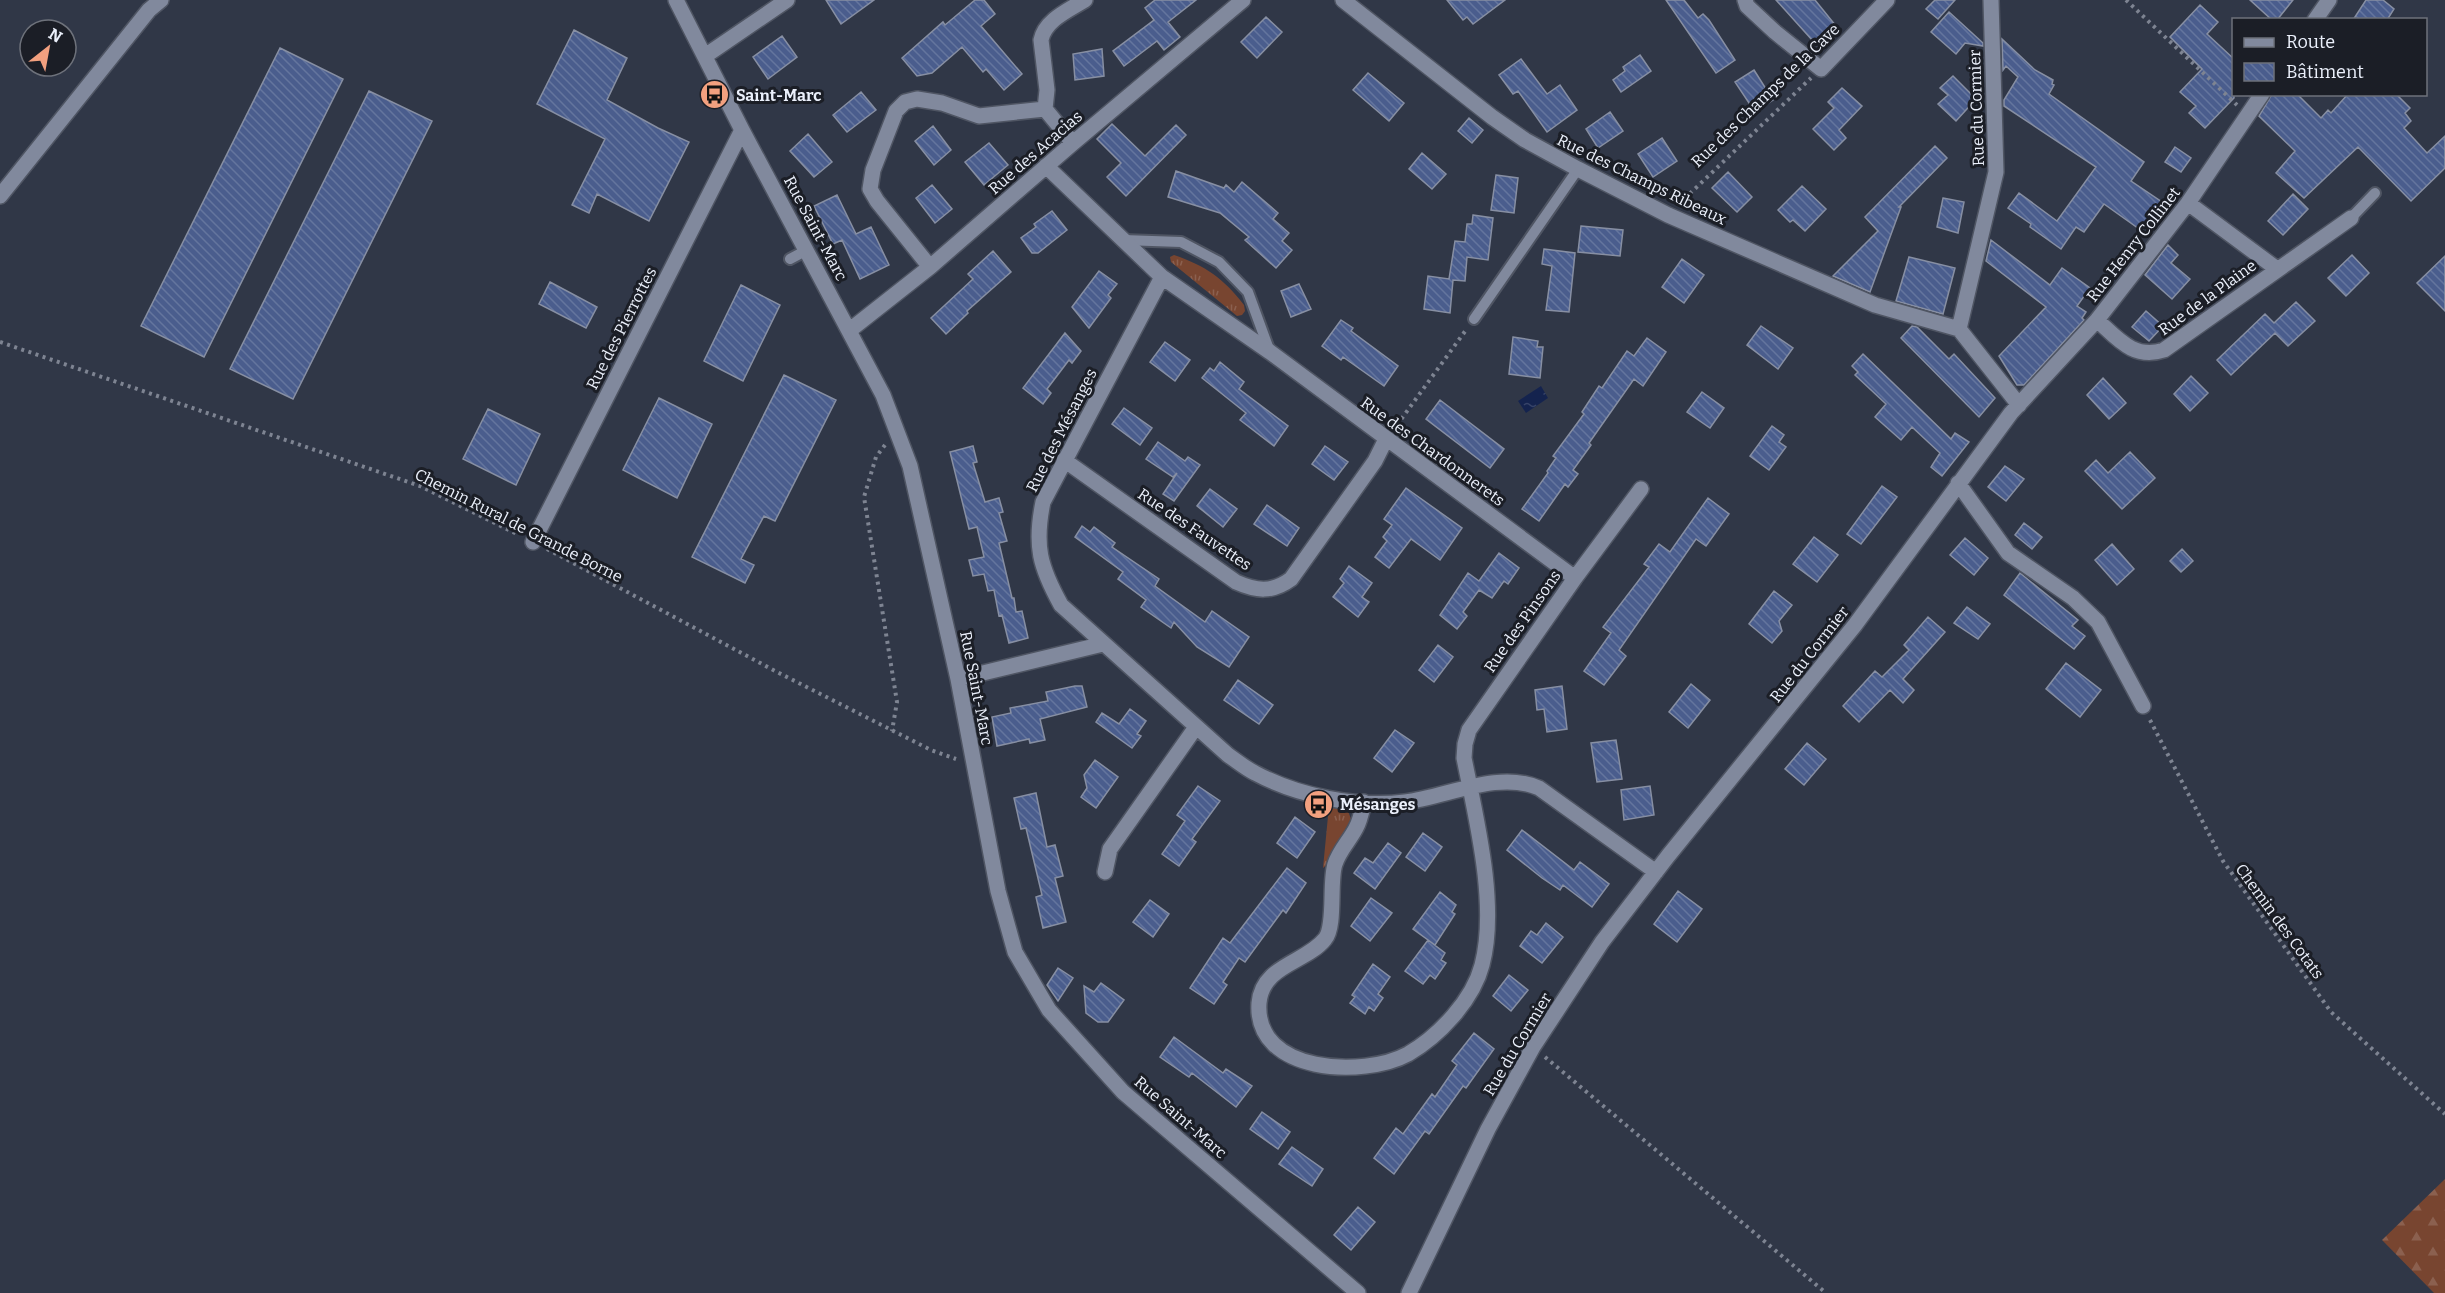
<svg xmlns="http://www.w3.org/2000/svg" width="2445" height="1293" font-family="Bitter,serif">
	<style>
		.grass { fill: url(#grass-tufts) }
		.forest { fill: url(#forest-firs) }
		.water { fill: url(#water-ripples) }
		.building { fill: url(#building-back-hatch); stroke: #878fa3; stroke-width: 1.5 }
		.lines { fill: none; stroke-linecap: round; stroke-linejoin: round }
		.service-casing { stroke: #4f5563; stroke-width: 14 }
		.minor-casing { stroke: #4f5563; stroke-width: 18 }
		.path { stroke: #7e8492; stroke-width: 4; stroke-dasharray: 3 4.5; stroke-linecap: butt }
		.service { stroke: #81899d; stroke-width: 10 }
		.minor { stroke: #81899d; stroke-width: 15 }
		.labels { text-anchor: middle; stroke-width: 6; stroke-linejoin: round; paint-order: stroke }
		.poi-label { font-size: 16px; font-weight: bold; fill: #ebf0fb; stroke: #1b1e26; text-anchor: start }
		.street-label { font-size: 16px; fill: #ebf0fb; stroke: #1b1e26 }
	</style>
	<defs>
		<pattern id="grass-tufts" width="24" height="20" patternUnits="userSpaceOnUse" patternTransform="scale(1.5)"><rect width="24" height="20" fill="#784530"/><path d="M3 7l-1-3M5 7V3M7 7l1-3M15 17l-1-3M17 17v-4M19 17l1-3" fill="none" stroke="#8b604f"/></pattern>
		<pattern id="forest-firs" width="22" height="20" patternUnits="userSpaceOnUse" patternTransform="scale(1.5)"><rect width="22" height="20" fill="#784530"/><path d="M5 1l3.5 6h-7zM16 11l3.5 6h-7z" fill="#8b604f"/></pattern>
		<pattern id="water-ripples" width="26" height="14" patternUnits="userSpaceOnUse" patternTransform="scale(1.5)"><rect width="26" height="14" fill="#14234e"/><path d="M2 4q2-2 4 0t4 0M15 11q2-2 4 0t4 0" fill="none" stroke="#364368"/></pattern>
		<pattern id="building-back-hatch" width="6" height="6" patternUnits="userSpaceOnUse" patternTransform="scale(1.5)"><rect width="6" height="6" fill="#4a5d8d"/><path d="M-1 5l2 2M0 0l6 6M5-1l2 2" fill="none" stroke="#64759e"/></pattern>
	</defs>
	<rect width="100%" height="100%" fill="#303747"/>
	<path class="grass" d="M1174,255C1206,266 1223,278 1244,305L1245,311L1242,315L1237,316L1171,262L1170,257Z
		M1329,806L1348,811L1351,819L1329,858L1328,864L1323,868Z"/>
	<path class="forest" d="M2445,1179V1293H2434L2382,1240Z"/>
	<path class="water" d="M1541,386L1548,398L1526,413L1518,401Z"/>
	<path class="building" d="M826,0H874L841,24Z
		M975,0H984L995,14L981,26L1022,74L1004,90L986,69L983,72L962,47L932,73L917,76L902,58L943,22L945,25Z
		M1155,0H1196L1168,22L1180,37L1164,50L1157,41L1124,66L1113,51L1154,20L1145,8Z
		M1447,0H1505L1473,24L1467,17L1463,20Z
		M1666,0H1684L1698,18L1703,14L1709,20L1735,60L1716,73Z
		M1776,0H1815L1840,31L1821,50Z
		M1935,0H1955L1938,19L1926,9Z
		M2250,0H2293L2277,20H2272Z
		M2366,0H2383L2394,9L2387,20H2353Z
		M2200,5L2218,22L2207,34L2234,59V98L2205,128L2189,113L2196,106L2180,92L2202,69L2170,37Z
		M1949,12L1983,43V46L1965,43L1956,54L1931,32Z
		M1266,17L1282,32L1257,58L1241,42Z
		M574,30L627,58L607,100L658,128L689,142L649,221L597,194L589,213L572,205L605,139L537,104Z
		M782,36L797,57L768,79L753,57Z
		M2002,39L2035,70L2053,80L2052,84L2054,85L2049,94L2144,162L2131,181L2162,202L2142,231L2104,204L2084,232L2076,227L2061,249L2030,227L2031,224L2008,208L2019,193L2057,221L2096,167L2004,106V100L2018,77L2006,66L2003,70Z
		M280,48L343,79L204,357L141,326Z
		M1102,49L1104,76L1075,80L1073,54Z
		M1640,55L1651,71L1621,92L1613,80L1625,71L1623,67Z
		M1521,59L1547,94L1560,85L1577,110L1547,132L1518,91L1513,94L1499,75Z
		M1754,70L1773,100L1755,112L1735,82Z
		M1368,73L1404,103L1389,121L1353,90Z
		M1953,76L1976,99L1956,121L1938,104L1948,95L1940,88Z
		M1842,88L1862,106L1839,130L1846,138L1834,150L1813,129L1834,108L1828,102Z
		M369,91L432,121L293,399L230,369Z
		M861,92L876,110L847,132L833,115Z
		M2272,94H2297L2321,118L2328,110L2331,113L2348,94H2396L2410,108L2405,113L2411,121L2404,128L2427,153L2445,136V168L2411,201L2358,147L2304,198L2276,173L2295,151L2259,116Z
		M1610,112L1623,131L1598,148L1586,129Z
		M1469,118L1483,130L1472,143L1458,131Z
		M1112,124L1145,156L1176,125L1186,135L1126,196L1107,177L1121,163L1097,139Z
		M933,126L951,150L934,165L915,141Z
		M808,134L832,162L814,177L790,151Z
		M1662,138L1677,161L1653,177L1638,154Z
		M989,143L1008,165L984,185L965,162Z
		M1935,146L1947,158L1899,207H1901L1870,292L1833,276L1878,231L1865,217Z
		M2175,147L2191,158L2181,172L2165,162Z
		M1422,153L1446,174L1432,189L1409,169Z
		M1176,171L1224,188L1226,185L1234,192L1242,182L1278,213L1273,219L1289,233L1282,241L1292,250L1276,268L1245,240L1249,237L1220,213L1168,197Z
		M1728,172L1752,197L1737,212L1712,188Z
		M1496,175L1518,178L1514,213L1491,210Z
		M932,185L952,209L935,223L916,198Z
		M1802,186L1826,209L1805,231L1793,220L1790,222L1778,210Z
		M2293,194L2308,209L2283,235L2268,221Z
		M837,195L856,234L871,227L889,265L860,279L842,240L833,244L814,206Z
		M1943,198L1964,202L1958,233L1937,227Z
		M1052,211L1067,230L1038,253H1032L1021,238L1036,227L1034,224Z
		M1473,215L1493,218L1488,260L1467,257L1465,281L1453,280L1450,313L1424,309L1428,276L1449,279L1455,241L1465,242L1467,224H1472Z
		M1581,226L1623,230L1620,256L1578,252Z
		M1991,240L2050,285L2062,268L2090,288L2077,306L2086,312L2082,318L2084,320L2024,385H2017L1999,356L2046,307L1986,261Z
		M2168,245L2178,255L2171,263L2190,279L2172,299L2145,275Z
		M1544,249L1575,253L1569,312L1546,310L1552,266L1542,264Z
		M993,251L1011,272L967,311L968,313L946,334L931,318L973,279L968,274Z
		M2352,255L2369,273L2346,296L2328,278Z
		M2445,256V311L2417,283Z
		M1909,257L1955,268L1943,314L1896,301Z
		M1682,259L1704,275L1684,303L1662,287Z
		M1099,271L1117,284L1108,295L1111,298L1089,328L1072,307Z
		M550,282L597,307L586,328L539,304Z
		M1299,284L1311,309L1291,317L1281,291Z
		M741,285L780,305L743,381L704,361Z
		M2296,302L2315,321L2288,346L2275,333L2231,375L2217,360L2265,314L2274,323Z
		M2146,311L2163,326L2149,341L2132,327Z
		M1341,320L1353,328L1351,331L1398,366L1384,386L1343,357L1341,360L1322,346Z
		M1761,326L1793,348L1778,369L1747,345Z
		M1912,326L1917,327L1949,359L1954,354L1995,398L1979,417L1901,338Z
		M1065,333L1081,351L1072,363L1069,360L1047,389L1051,393L1043,404L1023,388Z
		M1513,337L1538,341L1537,347H1543L1540,378L1509,374Z
		M1647,338L1666,352L1643,386L1634,379L1589,443L1591,445L1573,470L1578,474L1568,487L1565,484L1539,521L1522,509L1548,473L1547,471L1556,458L1553,456L1584,414L1582,412L1599,386L1602,388L1627,351L1634,356Z
		M1165,342L1190,360L1175,381L1150,362Z
		M1863,354L1951,439L1955,433L1969,442L1942,476L1931,467L1940,453L1912,427L1901,440L1875,417L1886,404L1855,375L1858,372L1852,366Z
		M1220,362L1244,382L1239,389L1288,426L1274,446L1240,420L1246,413L1202,378L1210,368L1214,371Z
		M784,375L836,400L775,521L764,516L741,559L754,565L745,583L692,557Z
		M2191,376L2208,393L2190,411L2174,394Z
		M2103,378L2126,403L2109,419L2087,395Z
		M1702,392L1724,408L1710,428L1687,412Z
		M659,398L712,424L677,498L623,470Z
		M1440,400L1504,449L1490,468L1426,419Z
		M1124,408L1152,428L1140,445L1112,424Z
		M488,409L540,434L516,485L463,459Z
		M1772,426L1784,435L1779,442L1786,447L1769,470L1750,456Z
		M1158,442L1185,461L1188,457L1200,465L1174,501L1163,494L1177,473L1173,477L1146,459Z
		M973,446L977,462L973,463L985,502L999,498L1003,512L999,513L1007,541L999,543L1012,598H1014L1016,612L1022,611L1028,638L1009,643L1002,615L999,616L994,590L988,591L984,574L973,576L969,560L984,557L977,527L969,529L950,452Z
		M1325,446L1348,462L1334,480L1312,464Z
		M2130,452L2155,478L2122,509L2085,471L2096,460L2108,473Z
		M2005,466L2024,479L2006,501L1988,487Z
		M1882,486L1897,497L1861,544L1847,534Z
		M1406,488L1462,528L1440,560L1411,539L1389,568L1375,557L1387,541L1383,537L1392,525L1384,519Z
		M1210,489L1237,509L1223,527L1197,506Z
		M1708,498L1729,514L1706,546L1696,539L1619,650L1626,656L1604,685L1584,671L1611,633L1603,627L1649,567L1644,564L1659,544L1670,552Z
		M1267,505L1299,528L1287,546L1254,524Z
		M2024,523L2042,537L2032,549L2015,535Z
		M1082,526L1090,532L1094,527L1115,543L1112,547L1159,579L1155,586L1205,622L1212,611L1249,637L1229,667L1197,647L1174,622L1171,628L1141,607L1146,600L1118,579L1123,572L1075,537Z
		M1814,537L1838,555L1817,582L1793,564Z
		M1965,538L1988,558L1974,575L1950,555Z
		M2112,544L2134,569L2117,585L2095,560Z
		M2182,549L2193,561L2181,572L2170,561Z
		M1499,553L1519,568L1508,584L1504,581L1492,598L1479,590L1463,612L1467,616L1457,629L1440,615L1468,573L1479,581Z
		M1349,566L1372,583L1362,597L1369,602L1358,617L1333,597L1344,583L1340,579Z
		M2020,573L2078,620L2072,626L2085,636L2074,649L2004,595Z
		M1774,591L1792,605L1779,621L1782,631L1772,643L1749,624Z
		M1967,607L1990,624L1978,639L1954,623Z
		M1928,617L1945,632L1903,679L1914,690L1903,703L1890,690L1859,722L1843,706L1875,671L1882,677L1909,650L1904,645Z
		M1438,645L1453,657L1434,682L1419,670Z
		M2066,663L2101,690L2080,717L2046,689Z
		M1238,680L1273,705L1259,724L1224,700Z
		M1691,684L1710,700L1688,728L1669,712Z
		M1075,686H1082L1087,707L1040,719L1045,740L1030,743L1029,739L997,746L992,717L1011,713L1010,708L1048,701L1046,692Z
		M1562,686L1567,729L1547,732L1544,709L1537,710L1535,690Z
		M1130,709L1146,721L1137,734L1141,736L1132,748L1096,722L1102,713L1119,724Z
		M1395,730L1414,743L1392,772L1374,758Z
		M1616,740L1622,779L1597,782L1591,743Z
		M1807,743L1826,759L1804,785L1785,769Z
		M1095,760L1118,777L1096,808L1081,797L1087,788L1084,775Z
		M1198,786L1220,801L1192,839L1196,842L1179,866L1162,854L1185,821L1177,815Z
		M1650,786L1654,815L1624,820L1621,790Z
		M1036,793L1047,847L1055,845L1063,876L1055,878L1066,922L1043,928L1036,897L1042,895L1026,828L1021,829L1014,798Z
		M1295,817L1315,832L1297,858L1277,843Z
		M1522,830L1574,870L1580,862L1609,884L1592,907L1563,885L1560,890L1542,878L1507,850Z
		M1423,833L1442,847L1425,871L1406,857Z
		M1388,843L1401,853L1375,889L1354,873L1365,858L1373,863Z
		M1287,868L1306,883L1286,913L1283,910L1245,962L1239,958L1223,982L1227,985L1214,1004L1190,988L1223,938L1230,943Z
		M1678,891L1702,909L1677,942L1654,924Z
		M1440,892L1456,905L1452,912L1455,914L1435,945L1413,929Z
		M1371,898L1392,913L1370,941L1351,926Z
		M1150,900L1169,914L1153,937L1133,922Z
		M1546,923L1563,937L1542,963L1520,946L1531,931L1537,935Z
		M1428,940L1445,953L1441,960L1446,963L1435,979L1430,975L1423,984L1405,971Z
		M1373,964L1390,977L1378,994L1383,998L1374,1011L1369,1007L1365,1014L1350,1003L1355,997L1352,995Z
		M1058,968L1073,978L1058,1001L1047,985Z
		M1509,975L1528,990L1511,1011L1493,996Z
		M1101,983L1124,1000L1108,1022H1098L1086,1013L1084,986L1094,992Z
		M1474,1033L1494,1049L1466,1088L1463,1086L1429,1134L1425,1131L1394,1174L1374,1158L1396,1128L1403,1134L1432,1094L1435,1097L1457,1065L1452,1061Z
		M1174,1037L1223,1073L1226,1069L1252,1086L1236,1107L1192,1073L1189,1077L1160,1057Z
		M1262,1112L1290,1132L1278,1149L1250,1129Z
		M1292,1147L1323,1169L1312,1186L1279,1164Z
		M1358,1207L1375,1222L1351,1250L1334,1235Z"/>
	<g class="lines">
		<defs>
			<path id="service" d="M2351,218L2375,193
				M1123,240L1181,242L1219,262L1248,292L1270,352
				M790,259L807,250
				M1474,319L1578,169"/>
			<path id="minor" d="M676,0L742,130L883,395L910,466L958,679L998,891L1015,952L1049,1010L1123,1092L1358,1293
				M1343,0L1492,117L1525,140L1578,169L1668,215L1875,305L1959,329
				M1745,0L1747,6L1775,32L1821,69L1887,0
				M1991,0L1996,172L1959,329L2019,405
				M2315,20L2329,0
				M705,56L787,0
				M1045,109L1073,143
				M1046,166L1162,277L1270,352L1575,578
				M0,196L149,10L161,0
				M2188,203L2277,269
				M930,267L877,201L870,189L873,170L896,111L905,102L917,99L942,103L979,116L1045,109L1047,90L1041,40C1045,20 1069,10 1085,0
				M1162,277L1043,502C1034,546 1040,567 1061,605L1228,755C1237,761 1245,768 1255,773C1298,796 1357,808 1405,802C1447,797 1498,770 1539,788L1656,872
				M2097,320C2118,339 2134,360 2164,350L2351,218
				M850,330L930,267L1073,143L1243,0
				M1064,460L1236,582C1256,591 1272,593 1291,579L1375,461L1386,439
				M1958,483L2008,553L2073,598L2098,622L2143,706
				M533,542L742,130
				M958,679L1103,644
				M1364,802C1362,811 1360,821 1356,828C1350,840 1339,851 1335,864C1329,882 1336,926 1325,939C1306,963 1262,965 1259,1003C1254,1074 1364,1078 1408,1054C1439,1036 1473,1000 1482,965C1498,905 1476,818 1464,758L1465,744L1469,730L1575,578L1641,489
				M1105,872L1110,849L1196,727
				M1409,1293L1488,1129L1533,1047L1602,942L1668,856L1855,625L2011,413L2097,320L2188,203L2262,94"/>
		</defs>
		<use href="#service" class="service-casing"/>
		<use href="#minor" class="minor-casing"/>
		<path class="path" d="M2126,0L2237,105
			M1679,204L1811,78
			M0,342L420,486L519,535
			M1397,425L1466,330
			M885,445L876,457L864,497L897,702L892,731
			M547,549L777,672L931,750L956,759
			M2150,720L2223,861L2331,1012L2445,1114
			M1545,1057L1826,1293"/>
		<use href="#service" class="service"/>
		<use href="#minor" class="minor"/>
	</g>
	<defs>
		<symbol id="bus-disc" viewBox="-11 -11 22 22"><circle r="9.5" fill="#f2a07f" stroke="#1b1e26"/><path d="M-5-6H5V4H4V6H2V4H-2V6H-4V4H-5ZM-3.5-4V0h7V-4ZM-3.5 1.2v1.5H-2V1.2ZM2 1.2v1.5H3.5V1.2Z" fill="#111"/></symbol>
	</defs>
	<g fill-rule="evenodd">
		<use href="#bus-disc" x="698" y="78" width="33" height="33"/>
		<use href="#bus-disc" x="1302" y="788" width="33" height="33"/>
	</g>
	<g class="labels">
		<g class="poi-label">
			<text x="736" y="101">Saint-Marc</text>
			<text x="1340" y="810">Mésanges</text>
		</g>
		<g class="street-label">
			<text transform="translate(1765 95) rotate(-44)" y="6">Rue des Champs de la Cave</text>
			<text transform="translate(1976 108) rotate(-92)" y="6">Rue du Cormier</text>
			<text transform="translate(1035 152) rotate(-41)" y="6">Rue des Acacias</text>
			<text transform="translate(1642 179) rotate(26)" y="6">Rue des Champs Ribeaux</text>
			<text transform="translate(816 228) rotate(62)" y="6">Rue Saint-Marc</text>
			<text transform="translate(2133 244) rotate(-52)" y="6">Rue Henry Collinet</text>
			<text transform="translate(2207 297) rotate(-36)" y="6">Rue de la Plaine</text>
			<text transform="translate(621 328) rotate(-63)" y="6">Rue des Pierrottes</text>
			<text transform="translate(1061 430) rotate(-63)" y="6">Rue des Mésanges</text>
			<text transform="translate(1433 451) rotate(36)" y="6">Rue des Chardonnerets</text>
			<text transform="translate(519 525) rotate(27)" y="6">Chemin Rural de Grande Borne</text>
			<text transform="translate(1195 529) rotate(34)" y="6">Rue des Fauvettes</text>
			<text transform="translate(1522 621) rotate(-55)" y="6">Rue des Pinsons</text>
			<text transform="translate(1809 654) rotate(-52)" y="6">Rue du Cormier</text>
			<text transform="translate(977 688) rotate(79)" y="6">Rue Saint-Marc</text>
			<text transform="translate(2280 921) rotate(54)" y="6">Chemin des Cotats</text>
			<text transform="translate(1517 1044) rotate(-59)" y="6">Rue du Cormier</text>
			<text transform="translate(1181 1117) rotate(41)" y="6">Rue Saint-Marc</text>
		</g>
	</g>
	<rect x="2232" y="18" width="195" height="78" fill="#1b1e26" stroke="#6e727b" stroke-width="1.5"/>
	<rect x="2244" y="38" width="30" height="9" fill="#81899d" stroke="#6e727b" stroke-width="1.5"/>
	<text x="2286" y="48" font-size="18" fill="#ebf0fb">Route</text>
	<rect x="2244" y="63" width="30" height="18" fill="url(#building-back-hatch)" stroke="#6e727b" stroke-width="1.5"/>
	<text x="2286" y="78" font-size="18" fill="#ebf0fb">Bâtiment</text>
	<g transform="translate(48 48) rotate(31)"><circle r="28" fill="#1b1e26" stroke="#6e727b" stroke-width="1.5"/>
	<path d="M0-4.5L10 22L0 15L-10 22Z" fill="#f2a07f"/>
	<text y="-9" font-size="16" font-weight="bold" text-anchor="middle" fill="#ebf0fb">N</text>
	</g>
</svg>
